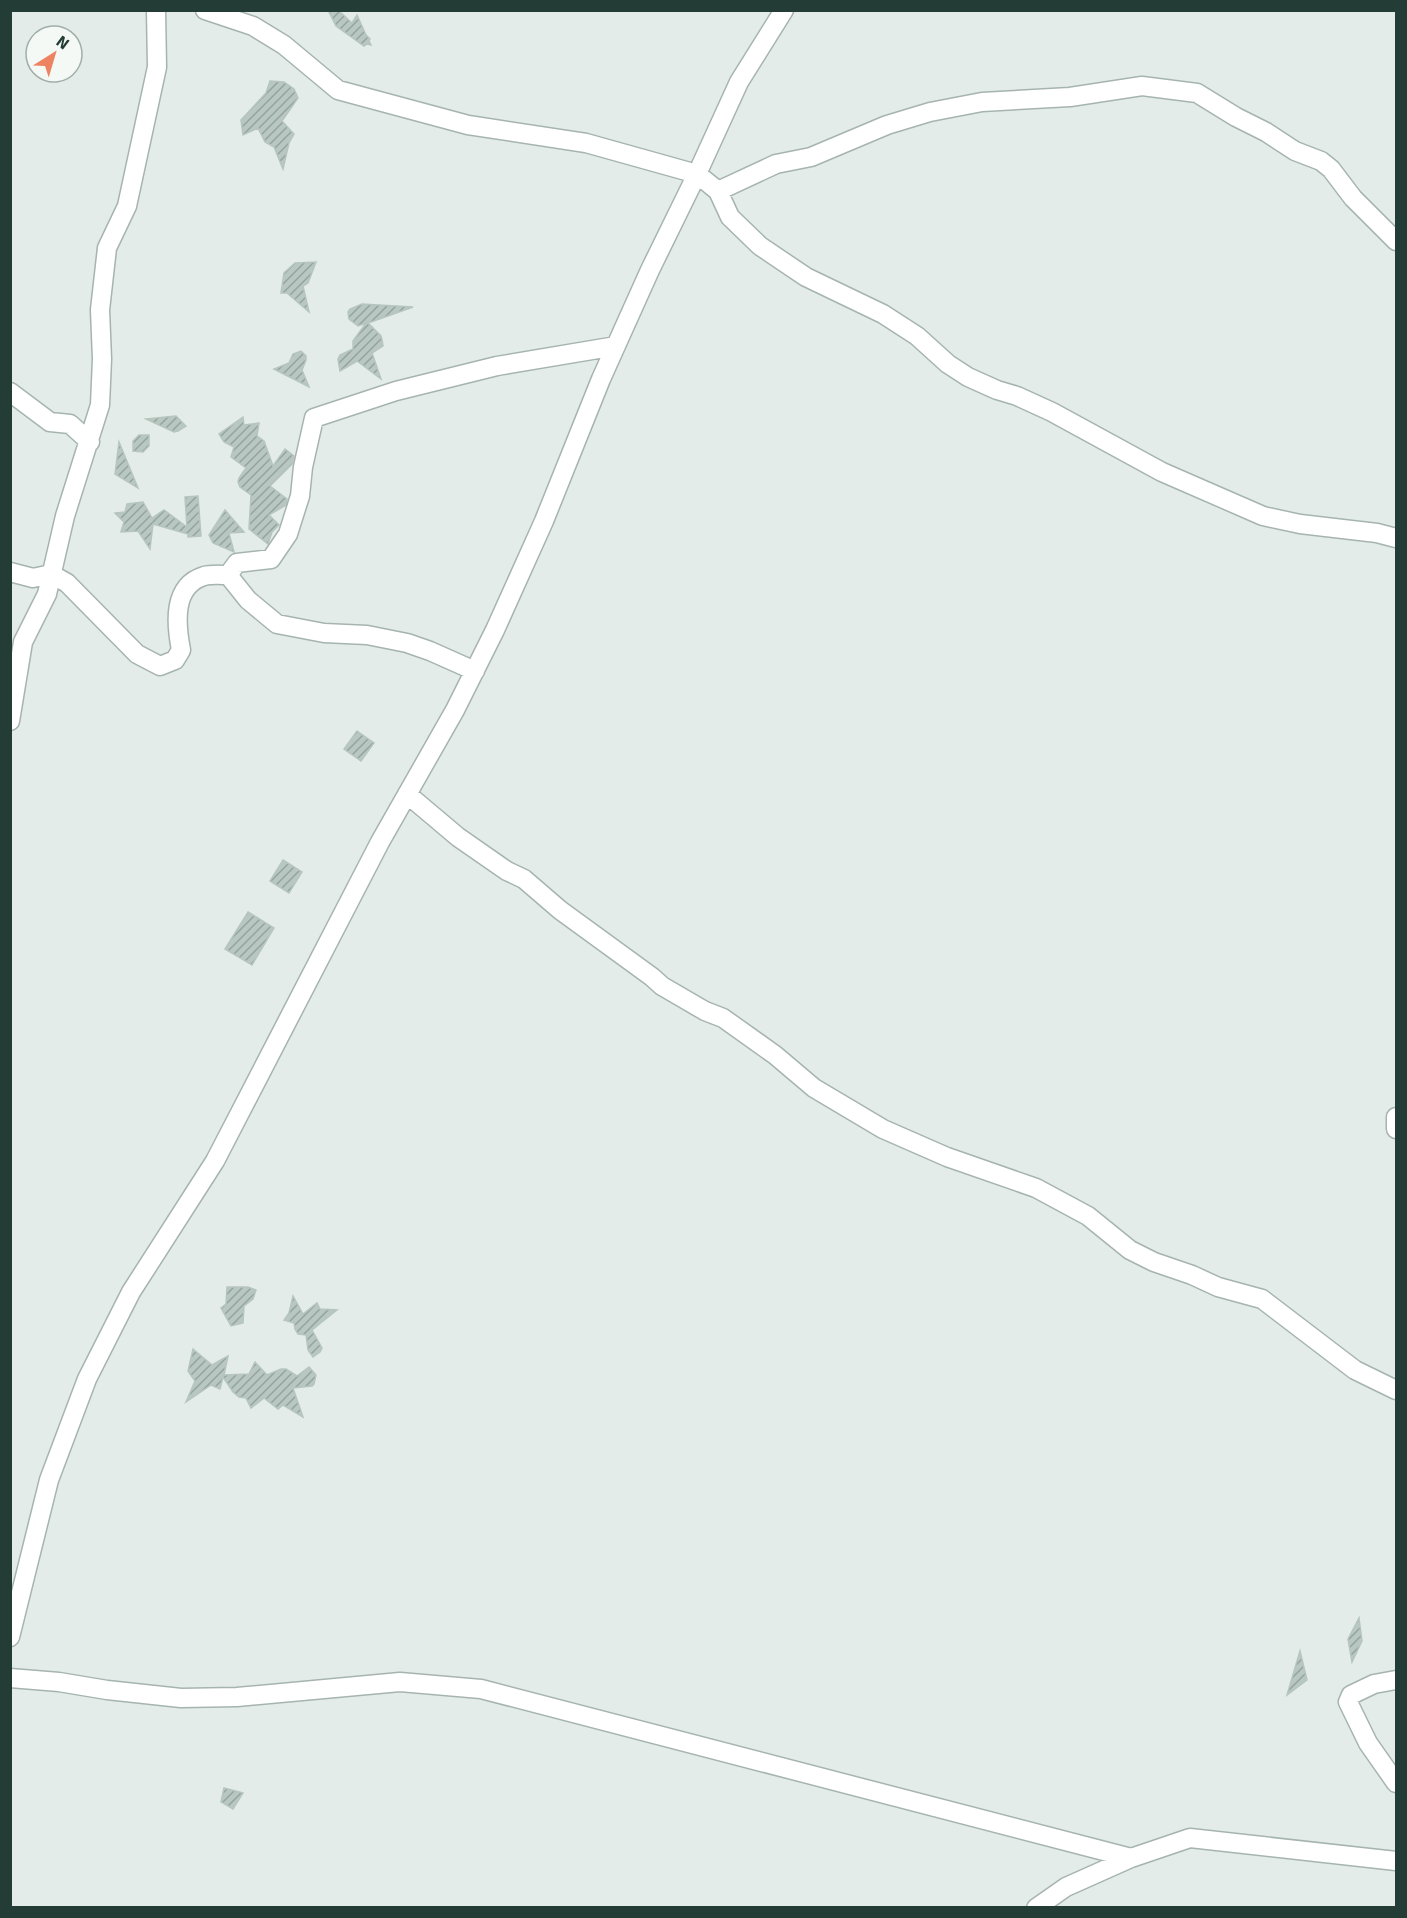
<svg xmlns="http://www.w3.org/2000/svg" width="1407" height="1918" font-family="Signika,sans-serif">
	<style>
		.building { fill: url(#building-hatch); stroke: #b6c6bf; stroke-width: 1.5 }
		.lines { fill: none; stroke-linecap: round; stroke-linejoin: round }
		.street-casing { stroke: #a6b4af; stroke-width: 21 }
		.street { stroke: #fff; stroke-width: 18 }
	</style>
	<defs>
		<pattern id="building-hatch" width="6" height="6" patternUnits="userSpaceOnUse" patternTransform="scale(1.5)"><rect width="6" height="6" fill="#b8c7c1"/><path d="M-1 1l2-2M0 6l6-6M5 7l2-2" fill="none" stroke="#95a39e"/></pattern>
	</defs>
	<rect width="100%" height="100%" fill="#e3ece8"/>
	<path class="building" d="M328,10H338L352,23L357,15L366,35L370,39L369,41L371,45L367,44L364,46L336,26Z
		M270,81L284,82L294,89L298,98L282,121L294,134L289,143L283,169L274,147L265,142L258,128L243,135L241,120L266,93Z
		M316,262L308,283L303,286L309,312L287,293H281L284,273L295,263Z
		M362,304L413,307L368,323L381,336L382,340L383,346L372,353L381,379L357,361L340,371L338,359L340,355L353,349V341L366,323L358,326L349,319L348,312L350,309Z
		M301,351L306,356V360L302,370L309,387L274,369L289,363L293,354Z
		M176,416L186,426L178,431L174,432L146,419Z
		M243,417L244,425L259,423L257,436L264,441L273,466L285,449L294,456L292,464L270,486L287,499L286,505L269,515L279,525L272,532L268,544L249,529L251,495L240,487L238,482L239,478L246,468L231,457L234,447L224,442L219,434Z
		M139,435H149V446L143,452L133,451V441Z
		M119,442L138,488L115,474Z
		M198,496L201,536L188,537V534L153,524L150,549L138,531L121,532L124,522L115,513L125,512L127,504L143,502L152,518L164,510L187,527L185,497Z
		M225,510L244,532L229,533L234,552L213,543L209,535Z
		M357,731L374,743L361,761L344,749Z
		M283,860L302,872L289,893L270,881Z
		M248,912L274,928L252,965L225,949Z
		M227,1287H248L256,1290L253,1299L244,1306L243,1323L231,1326L221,1308L226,1304Z
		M293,1296L303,1314L317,1303L320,1309L337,1310L312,1330L322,1348L320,1352L313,1357L308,1350L306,1335L298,1334L295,1329L294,1323L284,1320L289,1313Z
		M193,1349L212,1365L228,1356L224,1375L249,1374L255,1362L267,1375L281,1369H286L297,1376L309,1367L316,1375L314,1384L312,1386L293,1388L303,1417L283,1405L278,1409L264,1398L251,1408L246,1398L239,1397L233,1392L223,1377L220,1389L211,1385L186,1402L195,1381L188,1371Z
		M1359,1618L1362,1641L1352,1662L1348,1639Z
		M1300,1651L1307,1680L1287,1695Z
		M224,1788L243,1793L233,1809L221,1802Z"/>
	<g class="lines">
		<defs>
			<path id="street" d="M205,10L253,26L284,45L338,90L468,125L586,143L697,174L718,191L730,217L760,246L806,277L883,314L917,336L948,364L968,377L997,390L1017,396L1052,412L1162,472L1263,516L1300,524L1377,533L1396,538
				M718,191L776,164L811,157L887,125L930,112L982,102L1070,97L1142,86L1197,93L1236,117L1266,132L1295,151L1321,161L1331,169L1353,198L1396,241
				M10,392L50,422L70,424L90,442
				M10,572L33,578L51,574L67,583L137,654L160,666L175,660L181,650C176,624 172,586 204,576C211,574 221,575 228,575L248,600L277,624L324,633L367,635L407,643L430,651L475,671
				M228,575L237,563L271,559L288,534L300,496L303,467L314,418L396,391L497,366L616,346
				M10,721L23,642L47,594L65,516L100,405L102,359L100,310L107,248L127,206L157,67L156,10
				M407,794L458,837L507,871L524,879L560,910L652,977L662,986L705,1011L723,1018L775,1055L814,1088L883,1129L947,1157L1036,1188L1088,1216L1130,1250L1154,1262L1192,1275L1218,1287L1262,1299L1355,1370L1396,1390
				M1396,1117V1129
				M10,1637L49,1480L87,1379L131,1292L215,1161L380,842L455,710L495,630L544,521L601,379L650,270L697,174L739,82L784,10
				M10,1678L59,1682L107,1690L181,1698L237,1697L400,1682L481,1689L1131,1858L1190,1838L1396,1861
				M1396,1680L1374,1684L1351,1695L1348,1702L1368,1743L1396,1783
				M1036,1908L1066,1887L1131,1858"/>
		</defs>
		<use href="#street" class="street-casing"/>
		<use href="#street" class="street"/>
	</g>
	<rect width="1407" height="1918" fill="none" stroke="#233d36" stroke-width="24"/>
	<g transform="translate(54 54) rotate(37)"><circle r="28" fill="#f4f9f6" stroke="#a0aea9" stroke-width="1.5"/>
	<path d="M0-4.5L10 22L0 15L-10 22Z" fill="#ed8360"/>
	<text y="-9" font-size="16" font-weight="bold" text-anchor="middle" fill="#233d36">N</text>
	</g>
</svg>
